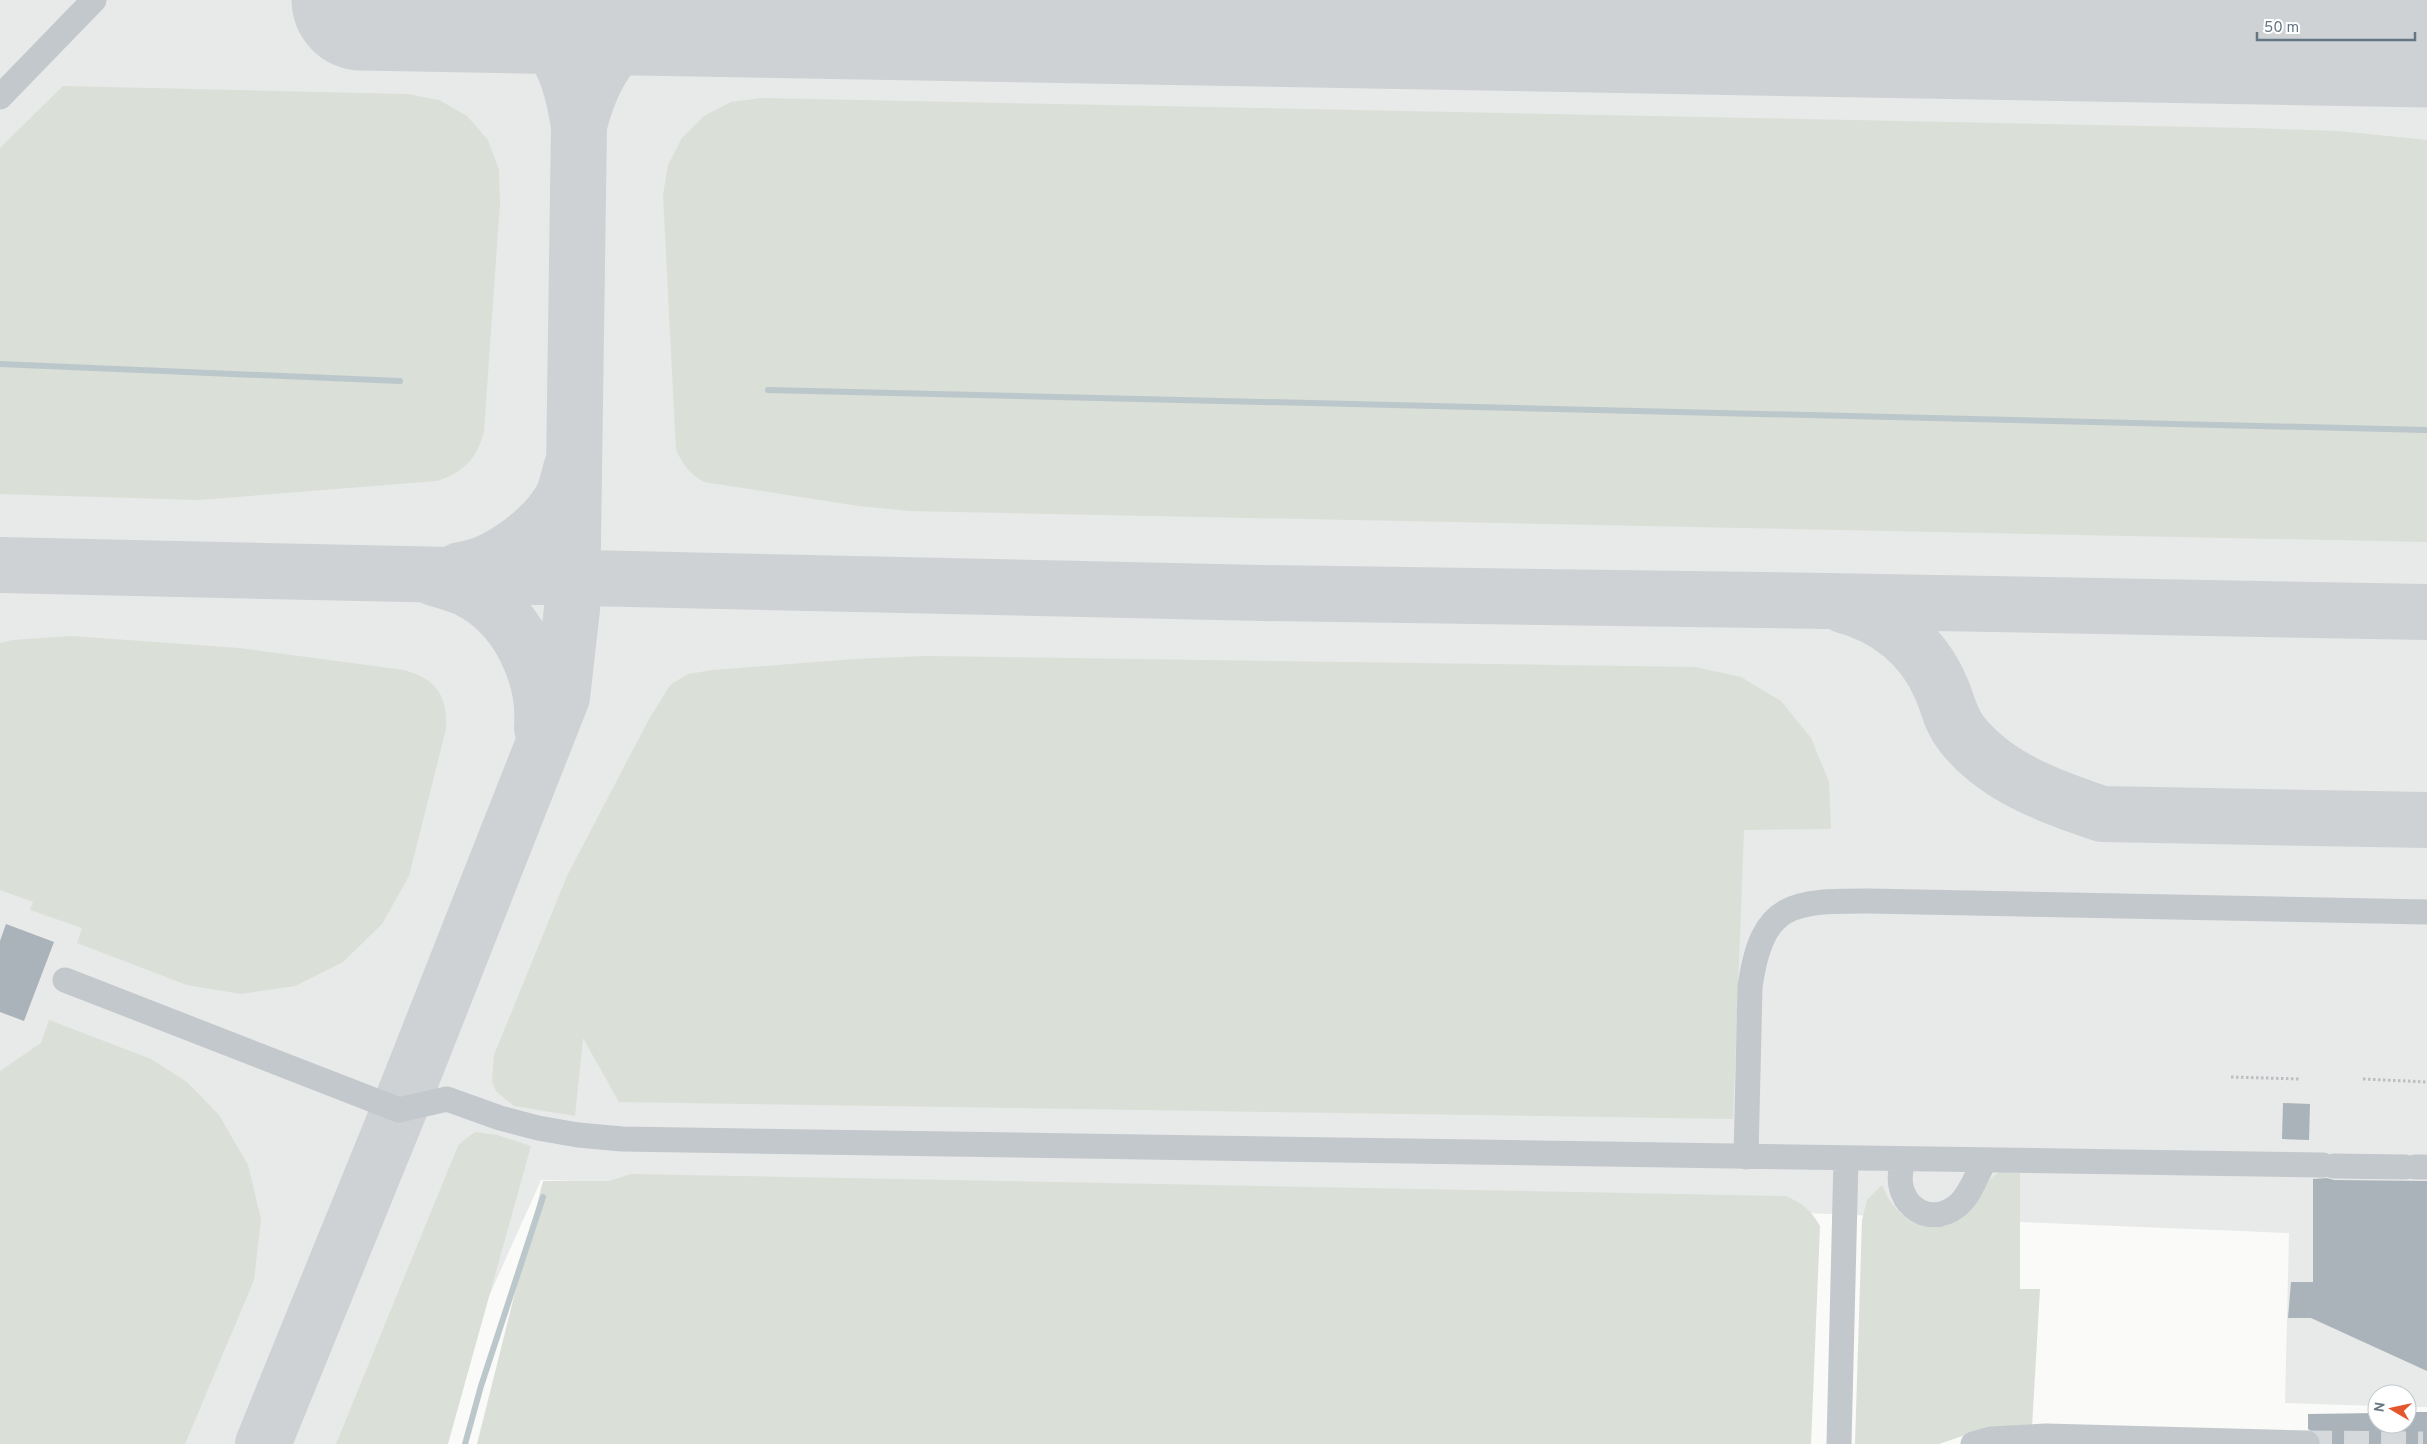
<svg xmlns="http://www.w3.org/2000/svg" width="2427" height="1444" font-family="Overpass,sans-serif">
	<style>
		.built { fill: #e8e9e9 }
		.green { fill: #dadfd7 }
		.lines { fill: none; stroke-linecap: round; stroke-linejoin: round }
		.stream { stroke: #bbc7cb; stroke-width: 6 }
		.taxiway { stroke: #ced2d4; stroke-width: 56 }
		.runway { stroke: #ced2d4; stroke-width: 141 }
		.building { fill: #aab3b9 }
		.minor-tunnel { stroke: #d5d9db; stroke-width: 25; stroke-dasharray: 25 12; stroke-linecap: butt }
		.path { stroke: #bbbfc2; stroke-width: 3; stroke-dasharray: 2.5 2.5; stroke-linecap: butt }
		.minor { stroke: #c3c8cc; stroke-width: 25 }
	</style>
	<rect width="100%" height="100%" fill="#fafaf8"/>
	<path class="built" d="M0,0H2427V1407H2407V1394H2377V1406L2285,1403L2289,1233L1805,1213L541,1180L423,1444H0Z"/>
	<path class="green" d="M63,86L407,94L439,100L467,116L488,140L499,170L500,203L484,431C477,459 464,472 437,481L199,500L0,494V148Z
		M761,98L2249,128L2339,131L2427,140V542L910,511L859,506L704,482C690,474 683,465 676,450L663,195L668,165L682,138L704,116L731,102Z
		M71,636L239,648L404,670C436,679 448,696 446,729L409,876L382,924L343,962L295,986L241,994L187,985L77,943L82,928L30,910L33,902L0,890V643L12,640Z
		M925,656L1695,667L1741,677L1781,701L1811,738L1829,782L1831,829L1744,830L1733,1119L619,1102L583,1038L575,1116L514,1106L496,1091L492,1081L494,1055L567,876L648,721L670,685L688,674L713,670L854,659Z
		M49,1020L151,1059L187,1082L219,1115L248,1165L261,1219L254,1280L185,1444H0V1071L41,1043Z
		M475,1132L497,1135L531,1146L448,1444H336L453,1158L459,1144Z
		M2000,1172L2020,1173V1289H2040L2032,1427L1983,1429L1939,1444H1855L1862,1220L1867,1200L1882,1185C1896,1222 1933,1242 1967,1214C1981,1202 1982,1181 2000,1172Z
		M631,1174L1786,1196C1802,1203 1811,1210 1820,1226L1811,1444H477L543,1181H609Z"/>
	<g class="lines">
		<path class="stream" d="M0,364L400,381
			M768,390L2427,430
			M465,1444L481,1386L543,1197"/>
		<path class="taxiway" d="M2220,33L2427,57
			M579,126C592,73 618,30 672,12C684,8 698,8 710,6
			M0,565L1262,593L1827,601L2427,612
			M460,570C497,566 546,529 563,496C567,487 569,475 572,466
			M434,578C445,581 457,584 467,589C517,613 546,674 542,728
			M1843,605C1886,616 1923,645 1941,688C1948,703 1950,719 1961,733C1995,777 2051,797 2102,814L2427,820
			M263,1444L399,1110L562,697L572,609L579,126C567,53 551,30 481,2"/>
		<path class="runway" d="M362,0L2427,37"/>
	</g>
	<path class="building" d="M6,924L54,942L24,1021L0,1012V941Z
		M2283,1103L2310,1104L2309,1140L2282,1139Z
		M2327,1178L2334,1180L2427,1181V1371L2311,1318H2288L2291,1282H2313V1179Z
		M2407,1412H2427V1444H2321L2319,1436L2308,1429V1414L2377,1413V1424H2407Z"/>
	<g class="lines">
		<path class="minor-tunnel" d="M2307,1443L2423,1444"/>
		<path class="path" d="M2231,1077L2300,1079
			M2363,1079L2427,1082"/>
		<path class="minor" d="M0,97L94,0
			M65,980L399,1110L447,1099L500,1118L538,1128L578,1135L622,1139L2323,1165
			M1746,1157L1750,987C1762,901 1793,901 1869,901L2427,912
			M1904,1160C1888,1199 1926,1231 1957,1206C1970,1196 1977,1174 1985,1160
			M2334,1166L2405,1167
			M2415,1167H2427
			M1839,1444L1846,1159
			M1973,1444L1991,1439L2046,1436L2307,1443"/>
	</g>
	<g transform="translate(2392 1409) rotate(279)"><circle r="24" fill="#ffffff" stroke="#c1c8cd"/>
	<path d="M0-4L9 19L0 12L-9 19Z" fill="#e4572e"/>
	<text y="-8" font-size="14" font-weight="bold" text-anchor="middle" fill="#657683">N</text>
	</g>
	<path d="M2257 32v8h158v-8" fill="none" stroke="#657683" stroke-width="2.5"/>
	<text x="2264" y="32" font-size="15" fill="#657683" stroke="#ffffff" stroke-width="4" paint-order="stroke">50 m</text>
</svg>
